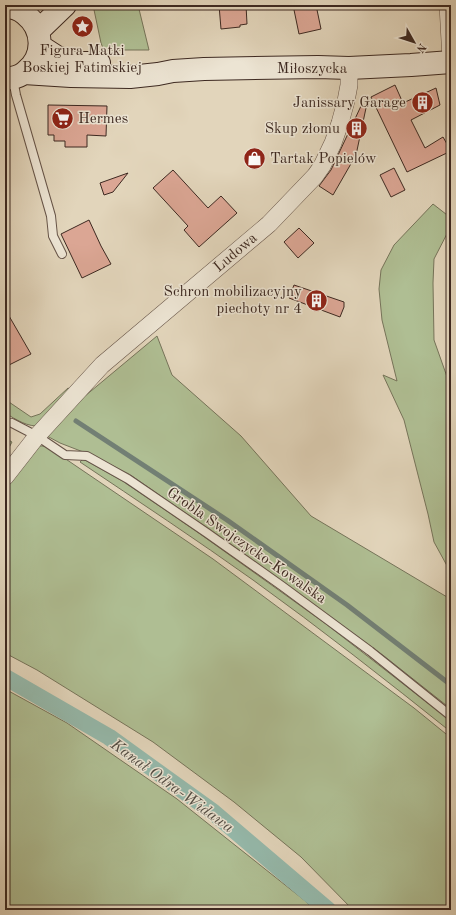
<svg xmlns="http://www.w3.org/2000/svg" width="456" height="915" font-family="'Old Standard TT',serif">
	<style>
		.green { fill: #afbe93; stroke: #76745a }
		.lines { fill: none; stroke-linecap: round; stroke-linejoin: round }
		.stream { stroke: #727f74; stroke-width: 5 }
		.canal { stroke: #95b9ab; stroke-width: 17 }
		.building { fill: #dba694; stroke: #3d2921 }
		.lane-casing { stroke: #665448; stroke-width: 10 }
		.street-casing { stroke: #665448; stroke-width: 18 }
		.secondary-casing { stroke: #3d2921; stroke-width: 24 }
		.lane { stroke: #ece4d3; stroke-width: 8 }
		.street { stroke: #ece4d3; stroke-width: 17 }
		.secondary { stroke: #ece4d3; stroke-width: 22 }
		.labels { text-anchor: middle; stroke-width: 3; stroke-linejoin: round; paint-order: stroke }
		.poi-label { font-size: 15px; fill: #3d2921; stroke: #ece4d3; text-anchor: end }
		.street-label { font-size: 15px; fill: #3d2921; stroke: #ece4d3 }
		.water-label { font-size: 16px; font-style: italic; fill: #534d44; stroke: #ece4d3 }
	</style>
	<rect width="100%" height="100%" fill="#e2d5bb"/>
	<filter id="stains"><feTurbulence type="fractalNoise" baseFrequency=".005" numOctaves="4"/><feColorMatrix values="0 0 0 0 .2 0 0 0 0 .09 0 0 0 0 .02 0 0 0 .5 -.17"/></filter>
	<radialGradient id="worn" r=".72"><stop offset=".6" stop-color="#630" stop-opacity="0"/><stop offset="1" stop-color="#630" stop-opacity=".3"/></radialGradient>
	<path class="green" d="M93,5H138L149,50H108L103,48L101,43Z
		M433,204L451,218V226L434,259L433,283L434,340L451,388V573L434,542L428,514L404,420L383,375L397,381L382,320L379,289L381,270L394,245Z
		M157,336L172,375L241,436L311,516L447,597L451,600V709L384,656L243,553L129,474L91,455L60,443L47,436L79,401Z
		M68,388L73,391L41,426C27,427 17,420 5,413V398L6,400L31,417L40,414Z
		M5,438L12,442L5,455Z
		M39,446H43L51,449L213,559L414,708L451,738V910H353L301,857L234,802L153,742L37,670L5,653V490Z
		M83,459L124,482L196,531L326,624L451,721V732C386,680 321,629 253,580C197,540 138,501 80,462Z
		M5,689L67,723L177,799L304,900L314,910H5Z"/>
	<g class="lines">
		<path class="stream" d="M76,421L227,520L347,605L451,685"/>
		<path class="canal" d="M5,677L109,737L213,812L328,910"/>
	</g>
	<path class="building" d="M219,5H246L247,24L240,25V27L221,29Z
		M293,5H316L321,29L299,34Z
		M395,85L403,103L436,88L440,105L411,120L425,148L443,137L451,151L407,172L371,97Z
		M48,105L107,106L106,136L87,135V147H65V141H54V135H48Z
		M361,106L366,108L356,155L333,195L319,186L331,170Z
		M394,168L405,190L391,197L380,175Z
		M173,170L208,208L221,196L237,213L199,247L184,230L188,226L153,188Z
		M128,173L113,192L104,195L100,183Z
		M89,220L101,246L111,264L82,278L61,234Z
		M299,228L314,243L298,258L284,242Z
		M294,285L344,302V307L340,317L289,298Z
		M5,309L31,354L5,367Z"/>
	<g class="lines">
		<defs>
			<path id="lane" d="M13,79L16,95L51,216L53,236L62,254
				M12,423L37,436L65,455L87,456L128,479L207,533L282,586L370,651L451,716"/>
			<path id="street" d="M448,5L451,59
				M5,477L37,436L102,365L269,224L315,176L322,166L333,143L340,123L346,101L349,85V68"/>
			<path id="secondary" d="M5,7C12,7 19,9 25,14C44,29 45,57 25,72C20,77 12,78 5,79
				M38,31L65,5
				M40,46L57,57L74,63H99
				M24,73L71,76L130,77L158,74L173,71L204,69L318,67L349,68L411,65L451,62"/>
		</defs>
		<use href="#lane" class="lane-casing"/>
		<use href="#street" class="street-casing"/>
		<use href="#secondary" class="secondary-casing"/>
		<use href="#lane" class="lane"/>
		<use href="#street" class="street"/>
		<use href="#secondary" class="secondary"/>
	</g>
	<defs>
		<symbol id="sight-disc" viewBox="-11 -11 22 22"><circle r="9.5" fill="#8f2418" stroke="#ece4d3"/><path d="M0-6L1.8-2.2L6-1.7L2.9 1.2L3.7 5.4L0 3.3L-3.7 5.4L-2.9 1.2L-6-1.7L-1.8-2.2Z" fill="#fff"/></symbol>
		<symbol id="building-disc" viewBox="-11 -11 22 22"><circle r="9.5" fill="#8f2418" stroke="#ece4d3"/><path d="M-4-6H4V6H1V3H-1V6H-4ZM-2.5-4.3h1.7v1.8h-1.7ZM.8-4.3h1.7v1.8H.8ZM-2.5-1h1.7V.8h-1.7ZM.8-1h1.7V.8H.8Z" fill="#fff"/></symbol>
		<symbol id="supermarket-disc" viewBox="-11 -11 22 22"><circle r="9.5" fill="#8f2418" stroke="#ece4d3"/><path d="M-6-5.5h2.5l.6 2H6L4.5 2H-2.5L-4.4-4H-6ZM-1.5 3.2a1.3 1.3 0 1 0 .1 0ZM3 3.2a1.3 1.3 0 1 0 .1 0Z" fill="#fff"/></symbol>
		<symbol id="shop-disc" viewBox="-11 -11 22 22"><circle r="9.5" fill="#8f2418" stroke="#ece4d3"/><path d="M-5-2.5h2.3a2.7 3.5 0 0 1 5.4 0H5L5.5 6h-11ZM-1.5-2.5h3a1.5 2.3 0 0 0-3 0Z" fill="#fff"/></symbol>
	</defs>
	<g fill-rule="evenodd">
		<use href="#sight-disc" x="70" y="14" width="25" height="25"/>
		<use href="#building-disc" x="410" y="90" width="25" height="25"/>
		<use href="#supermarket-disc" x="50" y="106" width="25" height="25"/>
		<use href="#building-disc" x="344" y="116" width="25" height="25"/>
		<use href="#shop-disc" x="242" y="146" width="25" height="25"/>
		<use href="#building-disc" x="304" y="288" width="25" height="25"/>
	</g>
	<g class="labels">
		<g class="poi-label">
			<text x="82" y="55" text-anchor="middle">Figura Matki<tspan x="82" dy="17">Boskiej Fatimskiej</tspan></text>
			<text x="406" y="107">Janissary Garage</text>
			<text x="78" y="123" text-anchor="start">Hermes</text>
			<text x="340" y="133">Skup złomu</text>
			<text x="270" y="163" text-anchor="start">Tartak Popielów</text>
			<text x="302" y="296">Schron mobilizacyjny<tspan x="302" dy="17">piechoty nr 4</tspan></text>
		</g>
		<g class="street-label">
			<text x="312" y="73">Miłoszycka</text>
			<text transform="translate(235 252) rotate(-40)" y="5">Ludowa</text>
			<text transform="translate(247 545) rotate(35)" y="5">Grobla Swojczycko-Kowalska</text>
		</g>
		<g class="water-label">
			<text transform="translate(173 785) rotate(36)" y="6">Kanał Odra-Widawa</text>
		</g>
	</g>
	<rect width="456" height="915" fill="none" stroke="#e2d5bb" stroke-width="20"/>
	<rect x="6" y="6" width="444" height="903" fill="none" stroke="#3d2921" stroke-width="2"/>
	<rect x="10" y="10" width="436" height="895" fill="none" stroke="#3d2921"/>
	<g transform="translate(414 42) rotate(129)" stroke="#ece4d3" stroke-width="3" paint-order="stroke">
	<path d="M0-3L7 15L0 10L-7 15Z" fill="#3d2921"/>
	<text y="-6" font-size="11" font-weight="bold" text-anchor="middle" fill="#3d2921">N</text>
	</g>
	<rect width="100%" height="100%" filter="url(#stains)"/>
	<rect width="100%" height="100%" fill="url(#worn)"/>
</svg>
